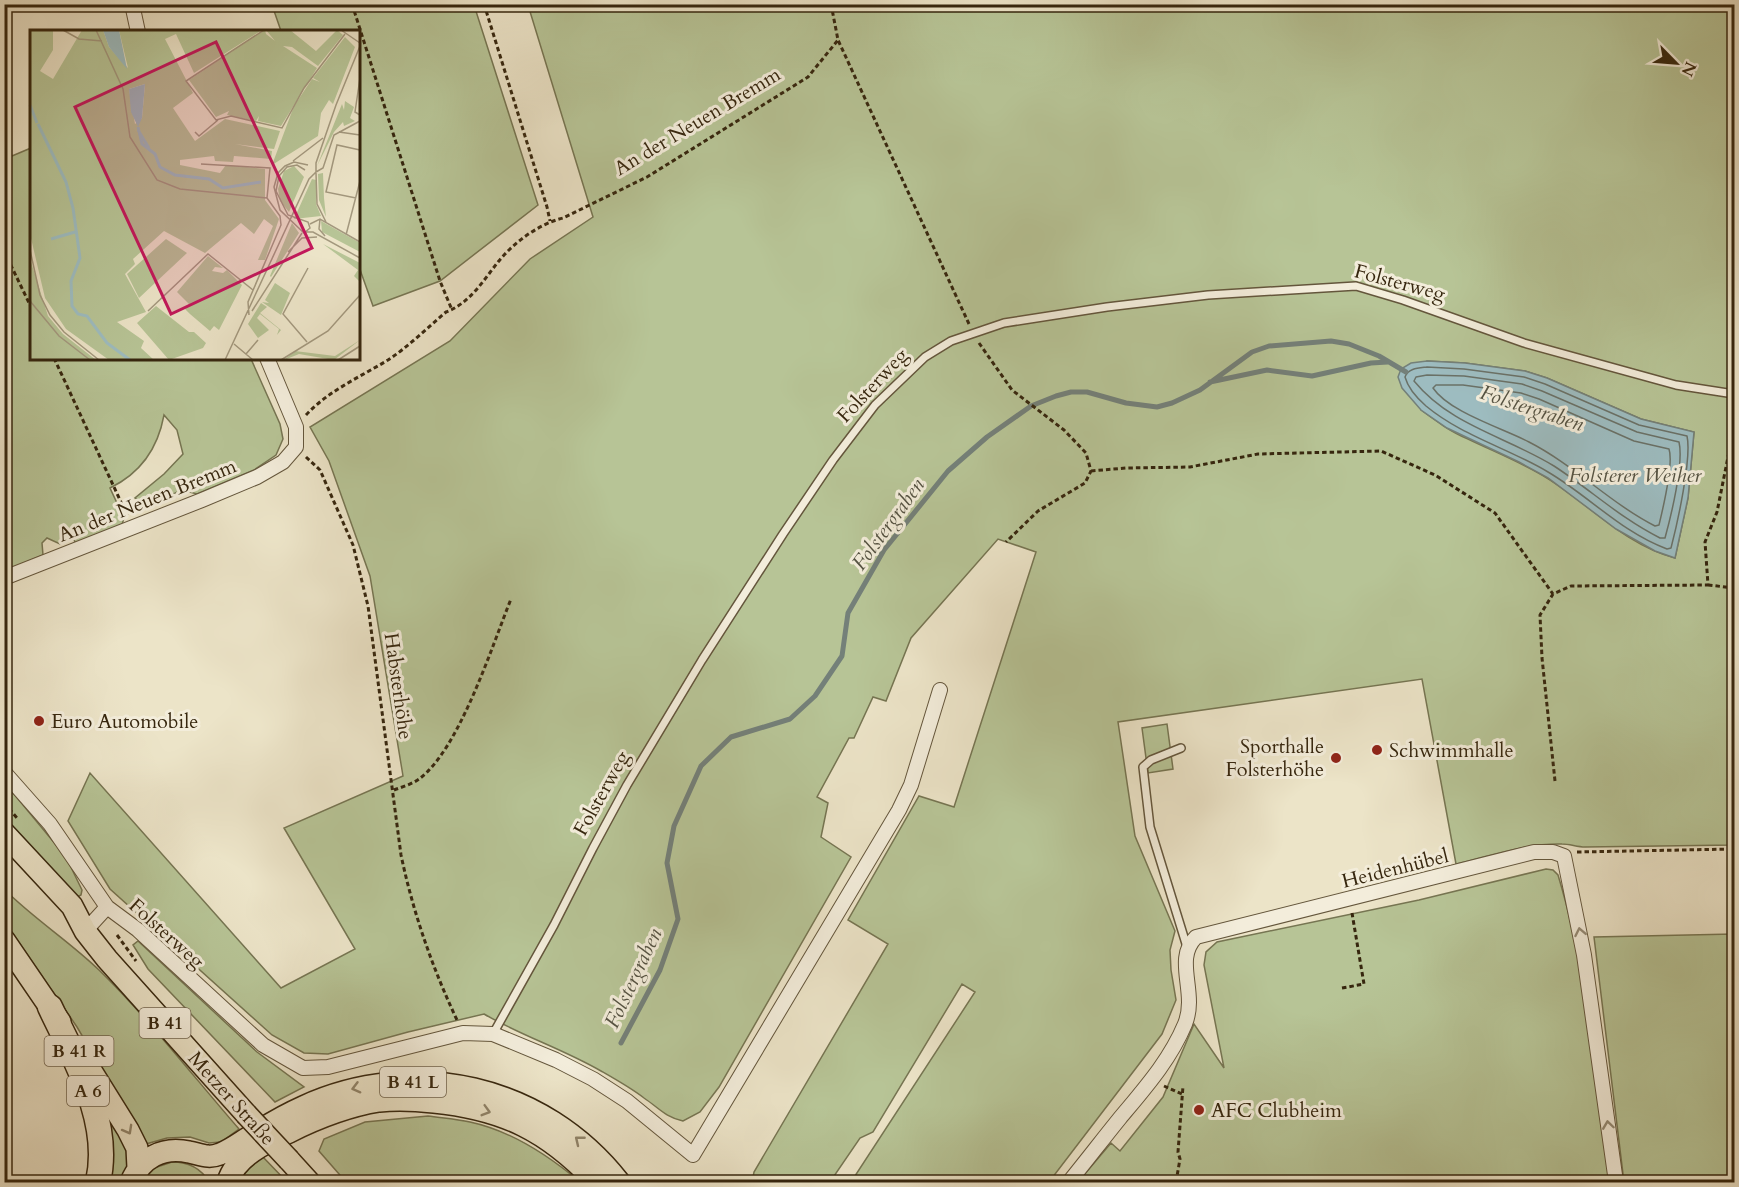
<svg xmlns="http://www.w3.org/2000/svg" width="1739" height="1187" font-family="Cardo,serif">
	<style>
		.green { fill: #b7c496; stroke: #767552; stroke-width: 1.5; fill-rule: evenodd }
		.water { fill: #9dbcc0; stroke: #748079; stroke-width: 1.5 }
		.lines { fill: none; stroke-linecap: round; stroke-linejoin: round }
		.shore { stroke: #6a7167; stroke-width: 1.5 }
		.stream { stroke: #748079; stroke-width: 5 }
		.lane-casing { stroke: #64563c; stroke-width: 10 }
		.street-casing { stroke: #64563c; stroke-width: 16 }
		.primary-casing { stroke: #36260e; stroke-width: 24 }
		.highway-casing { stroke: #36260e; stroke-width: 27 }
		.path { stroke: #36260e; stroke-width: 3; stroke-dasharray: 4.5 3; stroke-linecap: butt }
		.lane { stroke: #f3eddb; stroke-width: 7 }
		.street { stroke: #f3eddb; stroke-width: 14 }
		.primary { stroke: #ece4c8; stroke-width: 21 }
		.highway { stroke: #ece4c8; stroke-width: 24 }
		.primary-bridge-casing { stroke: #36260e; stroke-width: 24; stroke-linecap: butt }
		.primary-bridge { stroke: #ece4c8; stroke-width: 21 }
		.oneway { stroke: #948a74 }
		.oneway2 { stroke: #91856b }
		.poi-dot { fill: #8f2418; stroke: #f3eddb; stroke-width: 2 }
		.labels { text-anchor: middle; stroke-width: 6; stroke-linejoin: round; paint-order: stroke }
		.shield { fill: #f3eddb; stroke: #6f624c; stroke-width: 1.5 }
		.shield-label { font-size: 18px; font-weight: bold; fill: #36260e }
		.street-label { font-size: 20px; fill: #36260e; stroke: #f3eddb }
		.poi-label { font-size: 20px; fill: #36260e; stroke: #f3eddb; text-anchor: start }
		.water-label { font-size: 21px; font-style: italic; fill: #555343; stroke: #f3eddb }
		.inset-river { fill: none; stroke: #9dbcc0; stroke-width: 3 }
		.inset-road { fill: none; stroke: #a3987e; stroke-width: 1.5 }
		.view { fill: #c2185b; fill-opacity: 0.15; stroke: #c2185b; stroke-width: 3 }
		.inset-edge { fill: none; stroke: #36260e; stroke-width: 3 }
	</style>
	<rect width="100%" height="100%" fill="#ece4c8"/>
	<filter id="stains"><feTurbulence type="fractalNoise" baseFrequency=".00333" numOctaves="4"/><feColorMatrix values="0 0 0 0 .2 0 0 0 0 .09 0 0 0 0 .02 0 0 0 .5 -.17"/></filter>
	<radialGradient id="worn" r=".72"><stop offset=".6" stop-color="#630" stop-opacity="0"/><stop offset="1" stop-color="#630" stop-opacity=".3"/></radialGradient>
	<path class="green" d="M272,5H474L538,205L440,281L373,306L358,264V32L281,31Z
		M528,5H1734V845L1585,847C1577,847 1570,844 1562,844C1526,843 1491,856 1456,864L1422,679L1118,722L1135,836L1175,931L1170,950L1171,970L1176,1000L1162,1034L1049,1182H851L975,992L962,984L873,1132L860,1138L830,1182H752L754,1172L888,944L848,920L919,796L954,807L1036,552L998,539L911,638L886,701L873,697L854,738H849L817,797L828,803L821,837L851,857L719,1087L700,1112L683,1121C665,1117 659,1108 644,1098C631,1088 615,1079 601,1071C563,1049 522,1036 484,1014L408,1032L328,1054L304,1053L272,1035L110,889L68,821L90,773L281,988L355,949L284,828L403,776L370,576L329,461L310,427L450,341L530,259L593,217ZM1427,361L1465,363L1525,371L1547,378L1641,419L1694,432L1688,498L1675,558C1625,545 1589,504 1547,478C1521,462 1495,452 1468,439C1451,432 1436,421 1421,410Z
		M4,140L12,156L31,148L32,358L251,359L280,424L283,439L276,455L254,470L197,494L182,490L147,506L135,498L164,474L183,454L177,430L164,415C158,448 141,473 110,488L124,518L121,528L76,544L73,538L60,544L47,538L42,543L43,555L5,571Z
		M1167,724L1173,769L1148,773L1142,728Z
		M4,782L66,857L82,890L81,895L75,898L5,826Z
		M1546,869L1553,870L1558,875C1588,974 1596,1080 1610,1182H1078L1111,1143L1120,1151L1163,1097L1194,1024L1224,1068L1204,965L1206,952L1217,942L1419,900Z
		M4,889C34,919 69,941 99,970C149,1019 193,1076 239,1129L221,1142L209,1143L190,1137L167,1138L146,1144L77,1027L5,922Z
		M1734,934V1182H1624L1594,937Z
		M138,941L257,1052L304,1087L275,1102L148,969L133,945Z
		M105,1105L127,1141L130,1162L123,1182H108Z
		M428,1116C442,1118 456,1119 470,1122C512,1131 548,1155 580,1182H346L319,1151L324,1139L365,1122Z
		M262,1156L287,1182H237L239,1177Z
		M172,1162C188,1162 201,1168 209,1182H142L154,1168Z"/>
	<path class="water" d="M1427,361L1465,363L1525,371L1547,378L1641,419L1694,432L1688,498L1675,558L1655,551L1616,529L1548,478L1519,462L1447,428L1421,410L1402,388L1398,377L1401,369L1411,363Z"/>
	<g class="lines">
		<path class="shore" d="M1427,367L1464,369L1524,377L1545,384L1639,425L1687,436C1692,458 1677,525 1671,548L1667,549C1621,532 1589,496 1548,472C1508,448 1462,436 1426,406C1418,399 1408,388 1405,377C1408,368 1419,368 1427,367Z
			M1427,375L1464,376L1522,384L1542,391L1637,432L1679,442C1684,463 1671,516 1665,538H1660C1620,518 1591,490 1554,466C1505,436 1451,426 1414,381L1416,377Z
			M1436,385H1463L1521,393L1539,399L1634,441L1669,449C1674,464 1663,508 1659,525L1655,526C1610,503 1574,465 1529,442C1502,428 1449,412 1433,388Z"/>
		<path class="stream" d="M1210,382L1267,370L1312,376L1371,363L1388,362
			M621,1043L660,970L678,919L667,863L674,826L701,766L731,737L790,719L815,696L842,656L848,613L884,550L948,471L987,437L1031,406L1056,396L1071,392H1087L1126,403L1157,407L1172,403L1200,390L1252,352L1269,346L1331,341L1349,344L1379,356L1406,372"/>
		<defs>
			<path id="lane" d="M1181,748L1151,760L1143,767L1150,827L1187,947
				M493,1034L554,925L593,848L627,785L702,660L783,534L833,460L875,405L925,357L951,341L1004,323L1107,307L1208,295L1356,286L1403,300L1524,343L1676,385L1734,394"/>
			<path id="street" d="M132,4L138,32
				M4,578L202,500L257,477L283,462L296,447V427L267,358
				M4,772L50,824L107,907L138,930L263,1045L303,1068L328,1067L463,1033L493,1034L556,1060L593,1079L627,1101L693,1155L899,810L911,785L940,690
				M85,931L107,907
				M1069,1182C1086,1161 1103,1139 1120,1118C1145,1088 1170,1060 1185,1024C1198,992 1173,960 1196,937L1534,852H1553L1564,856L1584,955L1616,1182"/>
			<path id="primary" d="M4,833L72,906L85,931L107,959L246,1114
				M4,940L60,1022
				M80,1053L128,1130L137,1148L138,1168
				M289,1160L309,1182
				M131,1182C141,1158 163,1146 189,1152C200,1154 208,1159 220,1154C231,1150 241,1142 251,1136C268,1125 285,1115 303,1107C414,1056 543,1085 619,1182
				M228,1182C235,1157 266,1142 289,1132C317,1118 348,1106 379,1101C397,1099 416,1100 434,1102C504,1109 548,1131 596,1182"/>
			<path id="highway" d="M50,1007C75,1060 112,1121 98,1182"/>
		</defs>
		<use href="#lane" class="lane-casing"/>
		<use href="#street" class="street-casing"/>
		<use href="#primary" class="primary-casing"/>
		<use href="#highway" class="highway-casing"/>
		<path class="path" d="M352,4L440,281L452,310
			M484,4L547,207L550,221
			M831,4L838,40L969,324
			M4,251L32,309
			M979,343L1012,390L1064,430L1086,453L1091,471L1085,483L1038,511L1006,542
			M54,358L127,515
			M306,415C328,391 360,377 388,360C408,347 427,328 446,312C470,303 483,281 498,262C514,242 539,224 563,218L647,177L808,77L838,40
			M306,457L320,470L353,545L368,606L401,855C413,912 432,967 457,1020
			M1091,471L1126,468L1190,467L1258,454L1381,451L1435,475L1495,513L1553,594
			M1708,585L1734,588
			M1555,781L1542,658L1540,615L1553,594L1571,586L1708,585L1705,542L1717,512L1734,427
			M394,790C402,787 412,784 419,779C459,750 492,646 511,599
			M4,803L17,818
			M1577,852L1734,849
			M117,935L136,961
			M1342,988L1364,984L1352,913
			M1164,1086L1182,1094
			M1176,1182L1180,1159L1178,1152L1183,1086"/>
		<use href="#lane" class="lane"/>
		<use href="#street" class="street"/>
		<use href="#primary" class="primary"/>
		<use href="#highway" class="highway"/>
		<defs>
			<path id="primary-bridge" d="M246,1114L289,1160"/>
		</defs>
		<use href="#primary-bridge" class="primary-bridge-casing"/>
		<use href="#primary-bridge" class="primary-bridge"/>
	</g>
	<defs><path id="oneway-chevron" d="M-2-3.5L2.5 0L-2 3.5" fill="none" stroke-width="1.6" stroke-linecap="round" stroke-linejoin="round" transform="scale(1.5)"/></defs>
	<g class="oneway">
		<use href="#oneway-chevron" transform="translate(1580 932) rotate(-101)"/>
		<use href="#oneway-chevron" transform="translate(1608 1125) rotate(-98)"/>
	</g>
	<g class="oneway2">
		<use href="#oneway-chevron" transform="translate(356 1088) rotate(165)"/>
		<use href="#oneway-chevron" transform="translate(486 1111) rotate(16)"/>
		<use href="#oneway-chevron" transform="translate(128 1130) rotate(61)"/>
		<use href="#oneway-chevron" transform="translate(579 1140) rotate(-141)"/>
	</g>
	<g class="poi-dot">
		<circle cx="39" cy="721" r="6"/>
		<circle cx="1377" cy="750" r="6"/>
		<circle cx="1336" cy="758" r="6"/>
		<circle cx="1199" cy="1110" r="6"/>
	</g>
	<g class="labels">
		<g class="shield">
			<rect x="139.5" y="1008" width="51" height="30" rx="4.5"/>
			<rect x="44.5" y="1036" width="69" height="30" rx="4.5"/>
			<rect x="380" y="1067" width="66" height="30" rx="4.5"/>
			<rect x="67" y="1076" width="42" height="30" rx="4.5"/>
		</g>
		<g class="shield-label">
			<text x="165" y="1029">B 41</text>
			<text x="79" y="1057">B 41 R</text>
			<text x="413" y="1088">B 41 L</text>
			<text x="88" y="1097">A 6</text>
		</g>
		<g class="street-label">
			<text transform="translate(697 121) rotate(-31)" y="7">An der Neuen Bremm</text>
			<text transform="translate(1400 282) rotate(15)" y="7">Folsterweg</text>
			<text transform="translate(872 385) rotate(-47)" y="7">Folsterweg</text>
			<text transform="translate(147 500) rotate(-22)" y="7">An der Neuen Bremm</text>
			<text transform="translate(399 686) rotate(82)" y="7">Habsterhöhe</text>
			<text transform="translate(601 793) rotate(-61)" y="7">Folsterweg</text>
			<text transform="translate(1395 868) rotate(-14)" y="7">Heidenhübel</text>
			<text transform="translate(167 933) rotate(42)" y="7">Folsterweg</text>
			<text transform="translate(232 1098) rotate(48)" y="7">Metzer Straße</text>
		</g>
		<g class="poi-label">
			<text x="51" y="728">Euro Automobile</text>
			<text x="1324" y="753" text-anchor="end">Sporthalle<tspan x="1324" dy="23">Folsterhöhe</tspan></text>
			<text x="1389" y="757">Schwimmhalle</text>
			<text x="1211" y="1117">AFC Clubheim</text>
		</g>
		<g class="water-label">
			<text transform="translate(1532 408) rotate(18)" y="7">Folstergraben</text>
			<text x="1635" y="482">Folsterer Weiher</text>
			<text transform="translate(888 524) rotate(-54)" y="7">Folstergraben</text>
			<text transform="translate(633 978) rotate(-65)" y="7">Folstergraben</text>
		</g>
	</g>
	<g transform="translate(30 30)">
		<rect width="330" height="330" fill="#ece4c8"/>
		<path d="M0,0H23V20L10,41L23,49L52,0H73L79,17L98,38L89,0H232L164,43L146,4L135,9L163,63L143,78L165,111L195,89L250,101L244,119L205,114L242,121L241,129L204,126L203,132L185,131L184,126L150,130V135L190,143L196,135L235,139V170L249,189L235,230H228L243,196L234,189L224,204L211,193L175,223L134,201L103,229L105,234L95,244L116,282L87,292L114,311L111,318L124,330H79L36,299L15,268L0,204ZM115,54L112,88L105,94L99,59ZM235,0L236,4L245,11L236,0H260L286,21L307,0L313,5L288,36L262,17L253,16L287,38L251,96L228,91L229,86L226,91L197,85L199,81L186,87L159,50ZM315,7L325,17L303,74L299,70L291,83L288,106L242,135L264,76L282,49L290,52L283,48ZM315,71L324,77L320,88L325,91L314,96L313,92L304,102L287,136L312,74L314,80ZM264,136L274,147L259,182L250,171L248,159L254,141ZM293,143L294,168L296,187L289,170L288,144ZM282,149L286,150V174L291,186L264,189ZM291,191L330,213V222L292,202ZM262,193L269,203L241,247L240,246ZM136,209L157,223L109,268L97,244ZM293,214L330,233V252L324,246L328,240ZM178,226L193,238L185,237L182,241L193,243L197,240L212,255L189,300L184,296L180,301L160,284L155,279L159,274L147,262ZM1,232L18,286L33,304L66,330H0ZM245,253L260,263L251,285L232,272L239,273L235,270ZM231,273L237,277L230,283L251,300L247,305L249,299L230,284L227,288L239,300L228,308L218,294ZM126,276L159,302H164L176,313L173,318L139,330L107,293ZM330,310L304,330L269,324L254,330L265,321L305,326Z" fill="#b7c496" fill-rule="evenodd"/>
		<path d="M73,0H89L97,39L79,17ZM115,54L112,88L108,97L101,82L99,59Z" fill="#9dbcc0"/>
		<path class="inset-river" d="M0,75L7,93M8,94L36,152L43,178L50,228L41,251L42,276L48,284L57,286L77,313L100,330M108,97L112,114L125,124L130,137L145,145L179,149L193,158L231,152M108,100L119,118M21,209L45,202"/>
		<path class="inset-road" d="M33,0L49,9L72,11M66,0L93,59L100,107L127,150L150,159L237,168M234,0L156,51L186,90L201,86L252,98L274,58L315,4M311,0L330,13M330,48L325,82L330,85M165,102L169,106L188,90M309,102L330,105M263,131L293,108M171,134L240,138L237,168L250,186L251,195L218,272L219,285M275,140L267,135L257,137L249,146L246,161L258,185L278,192L280,198L274,203L250,180L244,157L248,143L255,136L264,132L278,135M286,142L293,138L304,105L330,91M286,143L287,174L296,192M326,168L296,162L307,115L330,120M290,189L289,199L295,206M280,194L290,189L330,212M276,202H283L330,228M316,205L330,151M0,220L10,265L20,285L34,302L69,330M258,222L272,208L287,207M0,271L29,306L60,330M118,281L178,224L223,260M222,281L272,203M277,312L253,284L278,238M204,314L223,330M216,324L228,310M195,330L279,149L286,142V133L306,75L330,16M251,330L298,301L330,265M308,330L330,316"/>
		<path class="view" d="M186,12L282,218L141,284L45,77Z"/>
		<rect width="330" height="330" class="inset-edge"/>
	</g>
	<rect width="1739" height="1187" fill="none" stroke="#ece4c8" stroke-width="24"/>
	<rect x="6" y="6" width="1727" height="1175" fill="none" stroke="#36260e" stroke-width="3"/>
	<rect x="12" y="12" width="1715" height="1163" fill="none" stroke="#36260e" stroke-width="1.5"/>
	<g transform="translate(1676 63) rotate(115)" stroke="#f3eddb" stroke-width="4.5" paint-order="stroke">
	<path d="M0-4.5L10 22L0 15L-10 22Z" fill="#36260e"/>
	<text y="-9" font-size="16" font-weight="bold" text-anchor="middle" fill="#36260e">N</text>
	</g>
	<rect width="100%" height="100%" filter="url(#stains)"/>
	<rect width="100%" height="100%" fill="url(#worn)"/>
</svg>
